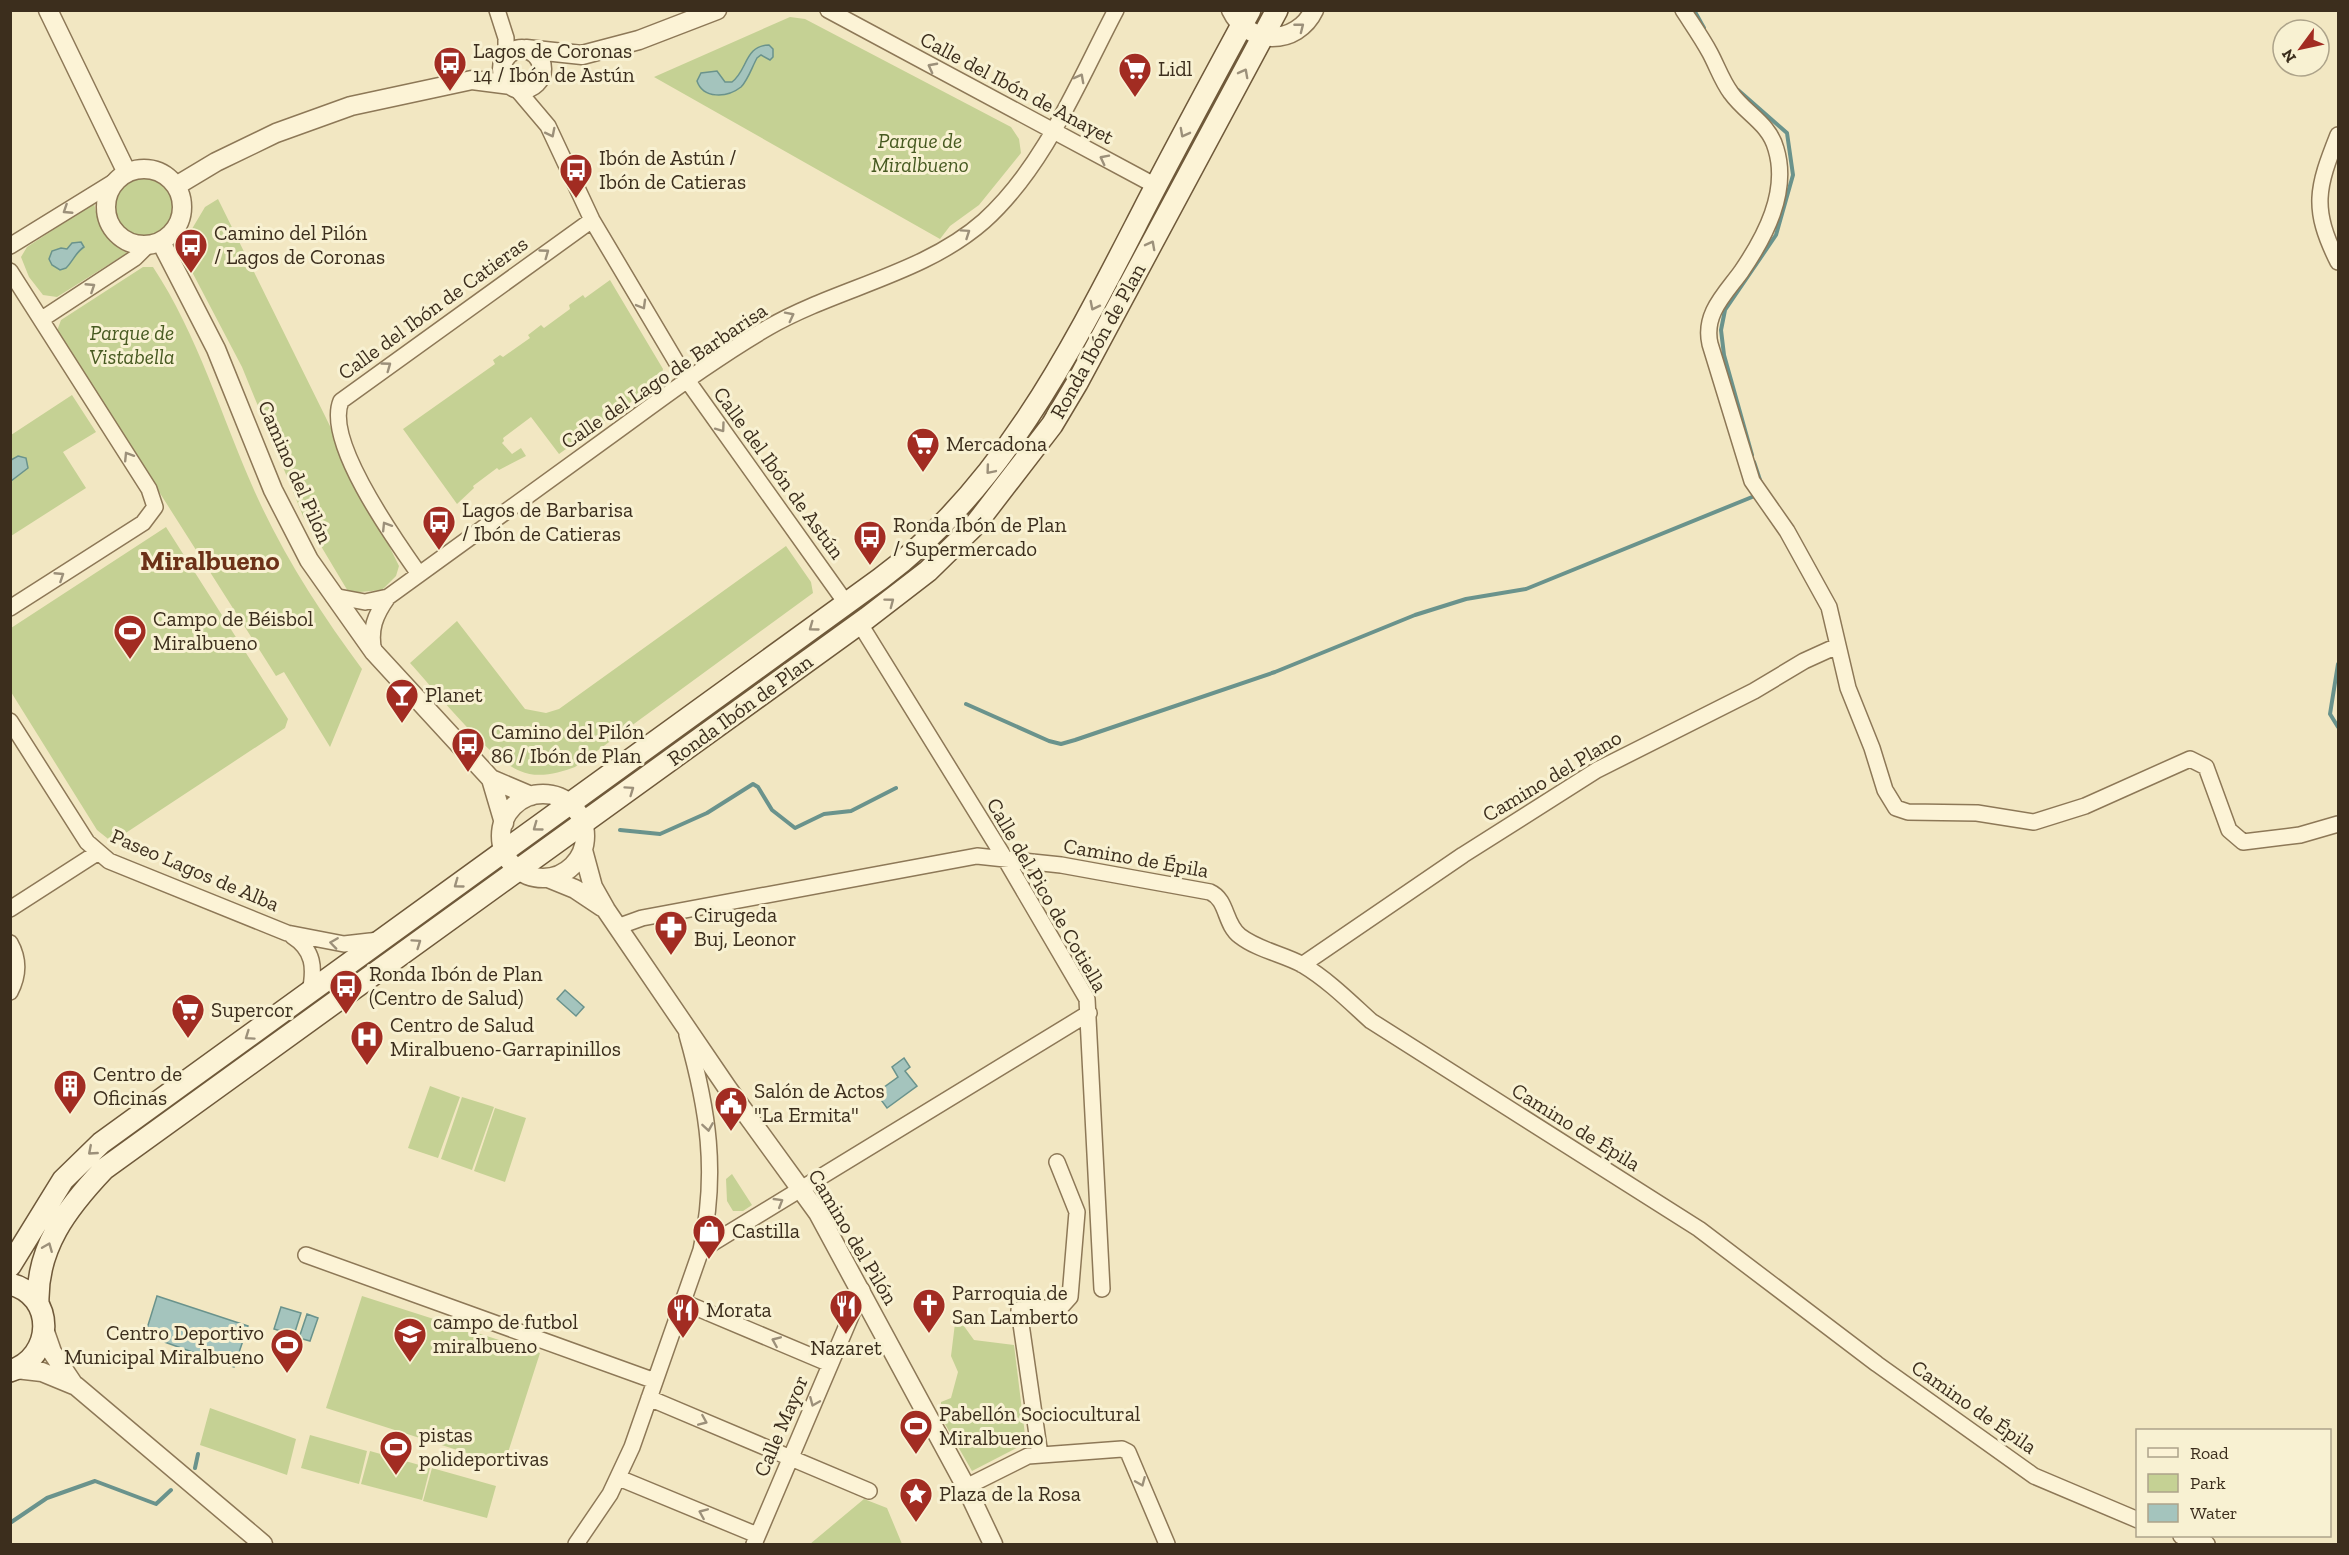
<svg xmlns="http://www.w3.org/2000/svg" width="2349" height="1555" font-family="'Zilla Slab',serif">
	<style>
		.green { fill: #c5d194 }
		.water { fill: #a4c4bd; stroke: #6a938c; stroke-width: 1.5 }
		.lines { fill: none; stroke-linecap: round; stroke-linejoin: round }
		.stream { stroke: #6a938c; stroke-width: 4 }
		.minor-casing { stroke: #8d7857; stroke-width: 18 }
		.tertiary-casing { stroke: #8d7857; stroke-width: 21 }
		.secondary-casing { stroke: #6f593a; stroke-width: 24 }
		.minor { stroke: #fcf3d6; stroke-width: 15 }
		.tertiary { stroke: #fcf3d6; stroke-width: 18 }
		.secondary { stroke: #fcf3d6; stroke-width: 21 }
		.oneway { stroke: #9c907a }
		.labels { text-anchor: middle; stroke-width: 6; stroke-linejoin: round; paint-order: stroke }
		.poi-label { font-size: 21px; fill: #3c2e1d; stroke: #f8f1d2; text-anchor: start }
		.street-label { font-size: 21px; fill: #3c2e1d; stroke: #f8f1d2 }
		.park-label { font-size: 21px; font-style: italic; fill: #475a21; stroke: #f8f1d2 }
		.district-label { font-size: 27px; font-weight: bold; fill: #6c3118; stroke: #f8f1d2 }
	</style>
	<rect width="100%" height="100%" fill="#f2e7c2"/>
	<path class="green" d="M790,17L805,19L1011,127L1019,139L1021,153L979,205L950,226L940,239L654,77Z
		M113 207a32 32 0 1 1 64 0a32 32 0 1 1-64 0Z
		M218,199L399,566L396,576L382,590L349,593L303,516L242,367L180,249L205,207Z
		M94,203C98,225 107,242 127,253L57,297L43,295L29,277L21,257L27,247Z
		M143,267H153C198,335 221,416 254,490C283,555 320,612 362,669L330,747L284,672L276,676L57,331L61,320Z
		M610,280L663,369L660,381L559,454L531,417L503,438L504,441L502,443L512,454L521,448L526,456L499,470L497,468L473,486L474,488L457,504L403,429L495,364L493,360L500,355L503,357L530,338L528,335L541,325L544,328L570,309L569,305L583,295L585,298Z
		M72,395L96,432L63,452L86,488L11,536V435Z
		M166,527L288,719L285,728L112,842L97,830L11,692V628Z
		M786,546L811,582L813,593L575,767C558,773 538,779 520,771C489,759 435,690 410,663L457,621L525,709L546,713L559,709Z
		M430,1086L460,1097L438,1158L408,1148Z
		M462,1097L494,1107L472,1170L441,1159Z
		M495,1108L526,1118L505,1182L474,1171Z
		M732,1174L752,1205L743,1211H733L727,1201L726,1179Z
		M362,1296L540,1353L504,1465L326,1408Z
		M956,1315L974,1340L1014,1345L1026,1443L972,1471L941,1417V1402L951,1398L958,1372L951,1356Z
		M210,1408L296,1439L287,1475L200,1445Z
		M310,1435L367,1451L359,1484L301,1468Z
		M370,1451L430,1468L422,1500L361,1484Z
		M432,1468L496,1486L487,1518L423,1501Z
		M864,1499L887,1508L902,1544H810Z"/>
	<path class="water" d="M769,45L773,49V57L770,60L761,55L757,58C752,67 748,80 741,87C727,98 703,99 697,81L701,73L717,71L725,82H732C748,70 744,46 769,45Z
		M81,242L84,247C76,252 73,261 66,268L60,270L52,265L49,259L52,251L61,248L67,249L72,243Z
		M18,456L26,458L28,468L11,481V460Z
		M565,990L584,1007L576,1016L557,999Z
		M904,1058L910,1067L905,1071L917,1086L887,1108L876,1093L898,1077L892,1067Z
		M157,1296L248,1326L234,1367L145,1335Z
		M281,1307L301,1313L294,1335L274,1329Z
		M307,1314L318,1318L310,1341L299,1338Z"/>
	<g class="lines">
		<path class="stream" d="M1694,10L1704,28
			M1738,90L1787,133L1793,175L1776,235L1725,310L1721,330L1724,355L1752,455
			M1754,462L1761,483
			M2338,664L2330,714L2338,727
			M966,704L1049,741L1061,744L1075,740L1275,672L1415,615L1466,599L1526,589L1757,495
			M620,830L660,834L707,813L753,784L758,787L772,810L795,828L824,814L851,811L896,788
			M195,1468L198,1454
			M10,1523L47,1498L95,1481L156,1504L171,1490"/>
		<defs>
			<path id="minor" d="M497,10L506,38V56
				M828,10L1156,186
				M1683,10C1692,24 1702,38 1710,53C1717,66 1722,81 1731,93C1746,114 1769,123 1776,149C1789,192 1765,237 1741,272C1725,294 1703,314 1710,344L1752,481L1787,531L1829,607L1848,688L1872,748L1885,790L1896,808L1908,812L1977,813L2034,822L2085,806L2190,759L2206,767L2229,830L2243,842L2300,835L2338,824
				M515,87L548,126L592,220L687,380L846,603
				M2338,135C2317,188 2311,208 2338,262
				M10,246L117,180
				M10,271L149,489L155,507L143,523L10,608
				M42,319L135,258L147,246
				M419,574C395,540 324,441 341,401L592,220
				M333,596L365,602L388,597
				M860,624L1004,857L1087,999L1102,1289
				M374,652C369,630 375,615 388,597C461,544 534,491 606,439C660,400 712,360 769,327C837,288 924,274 984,221C1045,166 1078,82 1116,10
				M10,721L87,842L109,861L287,933L344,944L379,940
				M10,909L97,853
				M617,927L642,918L977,856L1061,865L1210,892C1228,900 1224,924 1240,936C1258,950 1283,954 1303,965C1328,980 1349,1001 1371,1021L1699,1229L1877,1364L2034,1476L2138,1520
				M292,936C314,950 315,968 310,992
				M10,943C19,959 19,975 10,992
				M1302,965L1463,855L1597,770L1754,691L1804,661L1837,646
				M701,1250L1089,1013
				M306,1255L655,1381
				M683,1302L830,1364
				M649,1398L869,1491
				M1040,1455L1019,1310L1061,1307L1070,1297L1077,1212L1057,1162
				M619,1478L757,1535
				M966,1487L1028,1456L1122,1449L1128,1452L1167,1544
				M2181,1536L2207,1544
				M576,1544L610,1494L632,1447L701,1250C718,1173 708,1109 687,1035
				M754,1544L862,1290"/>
			<path id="tertiary" d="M48,10L127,173
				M1231,10C1248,46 1297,46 1314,10
				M526,49L582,55L639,40L717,10
				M502 69a20 20 0 1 1 40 0a20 20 0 1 1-40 0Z
				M106 207a38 38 0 1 1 76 0a38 38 0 1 1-76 0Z
				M176,186L216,162L276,133L351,106L472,80L511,85
				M161,242L216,349L273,490L309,560L374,652L491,779L531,796
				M491,779L504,823
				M501 836a42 42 0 1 1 84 0a42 42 0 1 1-84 0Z
				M583,850L593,887L606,910L728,1089L818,1213L966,1487L993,1544
				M548,878L575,889L602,907
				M44,1329L52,1352L74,1385
				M16,1369L42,1372L76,1386L263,1544"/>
			<path id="secondary" d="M10,1266L63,1180L101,1143L880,579C1004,487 1074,345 1143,211C1178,143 1214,77 1250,10
				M10,1284C56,1295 54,1358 10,1371
				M38,1304C36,1248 67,1208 104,1169L867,618L928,571L975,525L1052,425L1077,383L1277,10"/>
		</defs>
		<use href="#minor" class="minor-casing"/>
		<use href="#tertiary" class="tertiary-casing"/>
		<use href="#secondary" class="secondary-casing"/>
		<use href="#minor" class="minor"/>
		<use href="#tertiary" class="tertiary"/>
		<use href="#secondary" class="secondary"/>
	</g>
	<defs><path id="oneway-chevron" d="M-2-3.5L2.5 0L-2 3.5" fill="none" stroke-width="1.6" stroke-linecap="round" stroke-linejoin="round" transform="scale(1.5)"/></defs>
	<g class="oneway">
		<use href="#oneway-chevron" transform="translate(1300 27) rotate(-38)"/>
		<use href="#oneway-chevron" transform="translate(932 67) rotate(-152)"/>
		<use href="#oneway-chevron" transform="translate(1244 73) rotate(-62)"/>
		<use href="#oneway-chevron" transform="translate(1080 78) rotate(-62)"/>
		<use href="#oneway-chevron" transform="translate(551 133) rotate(63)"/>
		<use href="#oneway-chevron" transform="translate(1184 133) rotate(118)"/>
		<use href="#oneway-chevron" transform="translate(1104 159) rotate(-153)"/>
		<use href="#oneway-chevron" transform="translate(67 210) rotate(147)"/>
		<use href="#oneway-chevron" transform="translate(966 233) rotate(-34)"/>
		<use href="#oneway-chevron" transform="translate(1151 245) rotate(-62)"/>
		<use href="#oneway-chevron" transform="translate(545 253) rotate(-36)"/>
		<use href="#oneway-chevron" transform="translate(91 287) rotate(-33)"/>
		<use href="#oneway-chevron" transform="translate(642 305) rotate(60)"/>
		<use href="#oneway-chevron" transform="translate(1094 306) rotate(117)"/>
		<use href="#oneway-chevron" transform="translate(790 316) rotate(-27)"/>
		<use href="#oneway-chevron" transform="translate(387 366) rotate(-36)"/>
		<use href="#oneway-chevron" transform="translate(721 428) rotate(54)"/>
		<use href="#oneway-chevron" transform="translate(128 456) rotate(-122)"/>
		<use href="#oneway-chevron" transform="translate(990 470) rotate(130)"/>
		<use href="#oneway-chevron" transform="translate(386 526) rotate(-122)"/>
		<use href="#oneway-chevron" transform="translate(60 576) rotate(-33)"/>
		<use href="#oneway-chevron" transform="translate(890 602) rotate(-37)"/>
		<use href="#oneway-chevron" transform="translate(813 627) rotate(144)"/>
		<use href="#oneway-chevron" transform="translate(630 790) rotate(-35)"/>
		<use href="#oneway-chevron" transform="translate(537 827) rotate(144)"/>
		<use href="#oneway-chevron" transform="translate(458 884) rotate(144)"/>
		<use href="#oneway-chevron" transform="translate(334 943) rotate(-172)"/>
		<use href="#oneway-chevron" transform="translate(417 943) rotate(-35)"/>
		<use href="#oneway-chevron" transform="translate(249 1036) rotate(145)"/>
		<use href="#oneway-chevron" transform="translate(708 1127) rotate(81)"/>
		<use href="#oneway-chevron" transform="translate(92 1151) rotate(139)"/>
		<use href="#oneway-chevron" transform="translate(779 1202) rotate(-31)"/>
		<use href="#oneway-chevron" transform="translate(48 1247) rotate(-68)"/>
		<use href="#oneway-chevron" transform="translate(776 1341) rotate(-157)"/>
		<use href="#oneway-chevron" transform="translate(814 1402) rotate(113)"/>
		<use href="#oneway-chevron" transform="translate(703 1421) rotate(23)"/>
		<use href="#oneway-chevron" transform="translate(1141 1482) rotate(67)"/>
		<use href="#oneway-chevron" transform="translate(703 1513) rotate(-157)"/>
	</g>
	<defs>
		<symbol id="bus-pin" viewBox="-11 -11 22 30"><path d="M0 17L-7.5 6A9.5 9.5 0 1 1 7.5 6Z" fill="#a22c22" stroke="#f8f1d2"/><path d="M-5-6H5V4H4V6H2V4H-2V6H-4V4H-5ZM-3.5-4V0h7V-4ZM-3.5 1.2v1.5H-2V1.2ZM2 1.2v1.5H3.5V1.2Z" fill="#fff"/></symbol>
		<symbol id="supermarket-pin" viewBox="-11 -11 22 30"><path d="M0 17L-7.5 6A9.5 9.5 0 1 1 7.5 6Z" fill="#a22c22" stroke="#f8f1d2"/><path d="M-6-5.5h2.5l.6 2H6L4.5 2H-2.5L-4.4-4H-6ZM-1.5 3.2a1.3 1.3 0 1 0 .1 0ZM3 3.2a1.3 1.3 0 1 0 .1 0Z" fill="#fff"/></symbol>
		<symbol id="stadium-pin" viewBox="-11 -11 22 30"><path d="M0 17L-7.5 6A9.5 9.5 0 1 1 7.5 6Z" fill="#a22c22" stroke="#f8f1d2"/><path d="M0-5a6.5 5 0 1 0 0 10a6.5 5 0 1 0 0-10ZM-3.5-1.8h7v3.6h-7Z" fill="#fff"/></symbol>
		<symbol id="bar-pin" viewBox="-11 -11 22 30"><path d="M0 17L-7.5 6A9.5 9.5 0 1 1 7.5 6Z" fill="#a22c22" stroke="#f8f1d2"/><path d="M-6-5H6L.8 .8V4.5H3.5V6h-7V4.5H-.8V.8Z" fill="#fff"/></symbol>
		<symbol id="pharmacy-pin" viewBox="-11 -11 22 30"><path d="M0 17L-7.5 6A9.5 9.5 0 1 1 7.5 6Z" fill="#a22c22" stroke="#f8f1d2"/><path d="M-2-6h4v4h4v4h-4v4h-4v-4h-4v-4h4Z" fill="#fff"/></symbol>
		<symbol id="hospital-pin" viewBox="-11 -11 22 30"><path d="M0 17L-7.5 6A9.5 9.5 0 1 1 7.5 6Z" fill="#a22c22" stroke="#f8f1d2"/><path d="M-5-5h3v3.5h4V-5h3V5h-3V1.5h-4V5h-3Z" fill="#fff"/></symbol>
		<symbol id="building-pin" viewBox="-11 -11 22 30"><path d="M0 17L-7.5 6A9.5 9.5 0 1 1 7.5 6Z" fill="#a22c22" stroke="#f8f1d2"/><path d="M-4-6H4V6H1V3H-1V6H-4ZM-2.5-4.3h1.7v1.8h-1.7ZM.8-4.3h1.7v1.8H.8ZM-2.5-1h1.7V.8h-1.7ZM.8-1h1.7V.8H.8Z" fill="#fff"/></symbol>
		<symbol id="civic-pin" viewBox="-11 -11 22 30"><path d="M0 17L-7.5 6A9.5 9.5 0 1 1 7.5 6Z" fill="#a22c22" stroke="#f8f1d2"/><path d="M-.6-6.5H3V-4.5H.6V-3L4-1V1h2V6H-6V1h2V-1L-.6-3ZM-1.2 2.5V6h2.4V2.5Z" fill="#fff"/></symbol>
		<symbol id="shop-pin" viewBox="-11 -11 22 30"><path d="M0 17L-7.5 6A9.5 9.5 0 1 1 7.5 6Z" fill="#a22c22" stroke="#f8f1d2"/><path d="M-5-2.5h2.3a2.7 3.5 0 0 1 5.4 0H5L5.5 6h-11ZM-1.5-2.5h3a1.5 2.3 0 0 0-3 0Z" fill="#fff"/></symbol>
		<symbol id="church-pin" viewBox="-11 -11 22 30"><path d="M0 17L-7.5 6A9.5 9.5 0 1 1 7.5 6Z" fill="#a22c22" stroke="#f8f1d2"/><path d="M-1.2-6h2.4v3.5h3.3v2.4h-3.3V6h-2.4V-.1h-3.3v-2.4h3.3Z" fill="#fff"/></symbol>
		<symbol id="restaurant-pin" viewBox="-11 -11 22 30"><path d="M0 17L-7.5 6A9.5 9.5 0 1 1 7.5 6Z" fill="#a22c22" stroke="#f8f1d2"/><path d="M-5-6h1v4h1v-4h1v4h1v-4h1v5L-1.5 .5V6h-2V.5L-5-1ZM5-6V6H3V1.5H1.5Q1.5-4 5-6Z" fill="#fff"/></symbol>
		<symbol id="university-pin" viewBox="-11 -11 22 30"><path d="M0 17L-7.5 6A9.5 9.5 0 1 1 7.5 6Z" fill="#a22c22" stroke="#f8f1d2"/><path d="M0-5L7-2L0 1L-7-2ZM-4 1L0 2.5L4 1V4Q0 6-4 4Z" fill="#fff"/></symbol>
		<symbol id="sight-pin" viewBox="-11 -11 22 30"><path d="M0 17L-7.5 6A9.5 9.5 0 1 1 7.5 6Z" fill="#a22c22" stroke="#f8f1d2"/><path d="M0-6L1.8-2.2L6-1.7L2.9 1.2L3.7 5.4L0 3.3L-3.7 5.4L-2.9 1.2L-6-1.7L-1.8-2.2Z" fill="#fff"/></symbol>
	</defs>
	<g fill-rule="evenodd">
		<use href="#bus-pin" x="431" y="44" width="38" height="52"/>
		<use href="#supermarket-pin" x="1116" y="50" width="38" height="52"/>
		<use href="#bus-pin" x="557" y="151" width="38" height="52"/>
		<use href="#bus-pin" x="172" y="226" width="38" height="52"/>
		<use href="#supermarket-pin" x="904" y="425" width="38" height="52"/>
		<use href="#bus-pin" x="420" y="503" width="38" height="52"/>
		<use href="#bus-pin" x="851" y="518" width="38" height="52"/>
		<use href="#stadium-pin" x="111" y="612" width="38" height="52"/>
		<use href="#bar-pin" x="383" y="676" width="38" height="52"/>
		<use href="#bus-pin" x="449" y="725" width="38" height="52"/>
		<use href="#pharmacy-pin" x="652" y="908" width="38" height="52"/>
		<use href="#bus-pin" x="327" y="967" width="38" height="52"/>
		<use href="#supermarket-pin" x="169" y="991" width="38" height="52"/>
		<use href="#hospital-pin" x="348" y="1018" width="38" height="52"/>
		<use href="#building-pin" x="51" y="1067" width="38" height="52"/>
		<use href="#civic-pin" x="712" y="1084" width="38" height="52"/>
		<use href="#shop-pin" x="690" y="1212" width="38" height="52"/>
		<use href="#church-pin" x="910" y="1286" width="38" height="52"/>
		<use href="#restaurant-pin" x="827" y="1287" width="38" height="52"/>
		<use href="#restaurant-pin" x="664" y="1291" width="38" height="52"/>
		<use href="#university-pin" x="391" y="1315" width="38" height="52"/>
		<use href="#stadium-pin" x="268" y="1326" width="38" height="52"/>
		<use href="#stadium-pin" x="897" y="1407" width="38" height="52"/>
		<use href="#stadium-pin" x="377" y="1428" width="38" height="52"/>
		<use href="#sight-pin" x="897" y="1475" width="38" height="52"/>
	</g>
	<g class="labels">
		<g class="poi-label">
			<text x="473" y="58">Lagos de Coronas<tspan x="473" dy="24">14 / Ibón de Astún</tspan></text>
			<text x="1158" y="76">Lidl</text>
			<text x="599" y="165">Ibón de Astún /<tspan x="599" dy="24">Ibón de Catieras</tspan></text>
			<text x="214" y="240">Camino del Pilón<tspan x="214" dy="24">/ Lagos de Coronas</tspan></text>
			<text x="946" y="451">Mercadona</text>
			<text x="462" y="517">Lagos de Barbarisa<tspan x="462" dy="24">/ Ibón de Catieras</tspan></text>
			<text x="893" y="532">Ronda Ibón de Plan<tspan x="893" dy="24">/ Supermercado</tspan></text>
			<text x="153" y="626">Campo de Béisbol<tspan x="153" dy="24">Miralbueno</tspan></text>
			<text x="425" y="702">Planet</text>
			<text x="491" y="739">Camino del Pilón<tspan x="491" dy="24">86 / Ibón de Plan</tspan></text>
			<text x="694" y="922">Cirugeda<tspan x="694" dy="24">Buj, Leonor</tspan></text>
			<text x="369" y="981">Ronda Ibón de Plan<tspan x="369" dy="24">(Centro de Salud)</tspan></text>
			<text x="211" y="1017">Supercor</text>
			<text x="390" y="1032">Centro de Salud<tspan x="390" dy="24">Miralbueno-Garrapinillos</tspan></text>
			<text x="93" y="1081">Centro de<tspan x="93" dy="24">Oficinas</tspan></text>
			<text x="754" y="1098">Salón de Actos<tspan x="754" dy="24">"La Ermita"</tspan></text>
			<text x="732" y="1238">Castilla</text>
			<text x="952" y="1300">Parroquia de<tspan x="952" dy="24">San Lamberto</tspan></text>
			<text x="706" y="1317">Morata</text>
			<text x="433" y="1329">campo de futbol<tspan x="433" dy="24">miralbueno</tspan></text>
			<text x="264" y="1340" text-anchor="end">Centro Deportivo<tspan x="264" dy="24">Municipal Miralbueno</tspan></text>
			<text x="846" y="1355" text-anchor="middle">Nazaret</text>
			<text x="939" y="1421">Pabellón Sociocultural<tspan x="939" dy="24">Miralbueno</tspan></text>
			<text x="419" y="1442">pistas<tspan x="419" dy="24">polideportivas</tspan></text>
			<text x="939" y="1501">Plaza de la Rosa</text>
		</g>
		<g class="street-label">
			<text transform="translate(1017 88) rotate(28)" y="7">Calle del Ibón de Anayet</text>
			<text transform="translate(433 308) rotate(-36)" y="7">Calle del Ibón de Catieras</text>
			<text transform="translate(1098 341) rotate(-61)" y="7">Ronda Ibón de Plan</text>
			<text transform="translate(664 376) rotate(-34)" y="7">Calle del Lago de Barbarisa</text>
			<text transform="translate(295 472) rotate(66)" y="7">Camino del Pilón</text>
			<text transform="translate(779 473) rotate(54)" y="7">Calle del Ibón de Astún</text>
			<text transform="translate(740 710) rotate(-36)" y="7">Ronda Ibón de Plan</text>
			<text transform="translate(1552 776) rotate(-31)" y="7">Camino del Plano</text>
			<text transform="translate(1136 858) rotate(10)" y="7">Camino de Épila</text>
			<text transform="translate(195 870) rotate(23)" y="7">Paseo Lagos de Alba</text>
			<text transform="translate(1047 895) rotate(60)" y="7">Calle del Pico de Cotiella</text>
			<text transform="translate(1576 1127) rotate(32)" y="7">Camino de Épila</text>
			<text transform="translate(853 1237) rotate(59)" y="7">Camino del Pilón</text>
			<text transform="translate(1974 1407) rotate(35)" y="7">Camino de Épila</text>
			<text transform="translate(781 1426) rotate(-67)" y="7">Calle Mayor</text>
		</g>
		<g class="park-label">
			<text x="920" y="148">Parque de<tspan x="920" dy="24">Miralbueno</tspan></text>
			<text x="132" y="340">Parque de<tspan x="132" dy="24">Vistabella</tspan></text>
		</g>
		<g class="district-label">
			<text x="210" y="570">Miralbueno</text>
		</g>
	</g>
	<rect width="2349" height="1555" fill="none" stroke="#3c2e1d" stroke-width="24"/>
	<rect x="2136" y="1429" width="195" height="108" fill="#f8f1d2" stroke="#ada38a" stroke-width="1.5"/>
	<rect x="2148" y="1448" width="30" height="9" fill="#fcf3d6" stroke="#ada38a" stroke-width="1.5"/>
	<text x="2190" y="1459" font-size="18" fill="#3c2e1d">Road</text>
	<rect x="2148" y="1474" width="30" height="18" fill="#c5d194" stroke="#ada38a" stroke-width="1.5"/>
	<text x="2190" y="1489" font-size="18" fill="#3c2e1d">Park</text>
	<rect x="2148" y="1504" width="30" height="18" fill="#a4c4bd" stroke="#ada38a" stroke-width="1.5"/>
	<text x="2190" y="1519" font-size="18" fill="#3c2e1d">Water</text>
	<g transform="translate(2301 48) rotate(237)"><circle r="28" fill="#f8f1d2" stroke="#ada38a" stroke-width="1.5"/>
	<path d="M0-4.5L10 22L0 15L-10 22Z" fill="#a22c22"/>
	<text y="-9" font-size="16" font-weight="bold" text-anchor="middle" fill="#3c2e1d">N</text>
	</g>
</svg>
